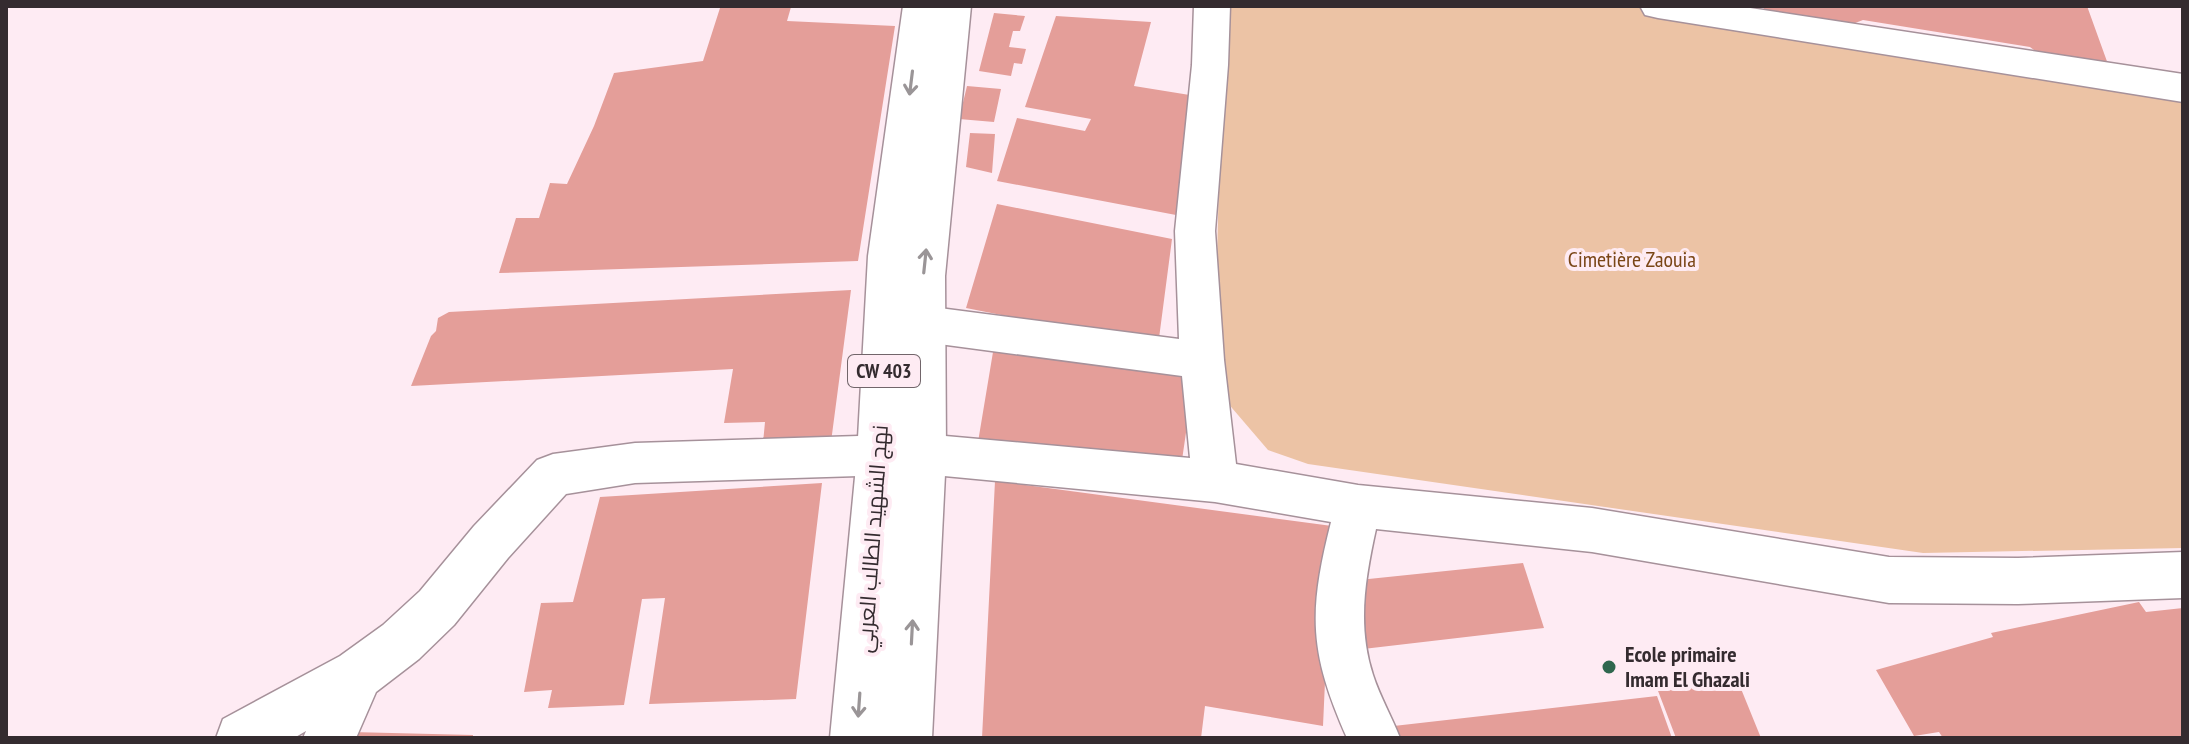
<svg xmlns="http://www.w3.org/2000/svg" width="2189" height="744" font-family="'PT Sans Narrow',Cairo,sans-serif">
	<style>
		.green { fill: #ecc3a5 }
		.building { fill: #e49e99 }
		.lines { fill: none; stroke-linecap: round; stroke-linejoin: round }
		.minor-casing { stroke: #a6919a; stroke-width: 3 }
		.major-casing { stroke: #a6919a; stroke-width: 3 }
		.minor { fill: #fff; fill-rule: evenodd }
		.major { fill: #fff; fill-rule: evenodd }
		.oneway { stroke: #9a9597 }
		.poi-dot { fill: #2f674e; stroke: #feebf3; stroke-width: 3 }
		.labels { text-anchor: middle; stroke-width: 8; stroke-linejoin: round; paint-order: stroke }
		.shield { fill: #feebf3; stroke: #71656a; stroke-width: 2 }
		.shield-label { font-size: 20px; font-weight: bold; fill: #342b2f }
		.park-label { font-size: 22px; fill: #7a4617; stroke: #feebf3 }
		.street-label { font-size: 22px; fill: #342b2f; stroke: #feebf3 }
		.poi-label { font-size: 22px; font-weight: bold; fill: #342b2f; stroke: #feebf3; text-anchor: start }
	</style>
	<rect width="100%" height="100%" fill="#feebf3"/>
	<path class="green" d="M1223,6H1634L2183,96V548L1923,553L1308,464L1268,450L1214,387Z"/>
	<path class="building" d="M1763,6H2087L2109,67L2043,57L2030,47L1863,20L1842,28L1766,17Z
		M791,7L787,21L895,26L858,261L499,273L516,218H539L550,183L567,184L594,126L614,73L703,61L720,8Z
		M994,13L1025,16L1020,31H1013L1009,47L1026,49L1022,64L1014,63L1011,76L979,71Z
		M1056,16L1151,22L1134,86L1202,97L1176,215L997,181L1017,118L1085,131L1091,119L1025,107Z
		M967,86L1001,89L994,122L959,119Z
		M970,133L995,134L992,173L966,167Z
		M997,204L1172,239L1158,346L966,308Z
		M851,290L831,442L763,443L765,422L724,423L733,369L411,386L431,336L436,331L438,318L449,312Z
		M994,346L1195,371L1182,460L978,442Z
		M995,481L1332,526L1323,726L1205,706L1201,738H982Z
		M822,483L796,699L649,704L665,598L642,599L624,705L548,708L552,690L524,692L541,603L573,602L600,497Z
		M1523,563L1544,628L1346,651L1330,583Z
		M2139,602L2146,612L2183,608V738H1943L1939,732L1914,736L1876,670L1993,637L1991,633Z
		M1735,674L1761,738H1676L1655,683Z
		M1657,696L1672,738H1379L1376,728Z
		M351,732L473,735V738H348Z"/>
	<g class="lines">
		<defs>
			<path id="minor" d="M1194,6H1230L1228,65L1215,231L1224,360L1236,464L1358,485L1592,508L1889,557L2018,558L2183,552V598L2018,604L1889,603L1592,552L1376,529C1365,579 1357,626 1373,675C1380,697 1392,717 1400,738H1347C1309,652 1308,613 1331,522L1215,502L923,474L635,483L566,494L508,558L454,625L419,659L376,692L356,738H303L306,731L294,738H216L223,719L340,656L383,625L420,591L474,526L537,460L553,454L635,443L923,434L1190,458L1182,376L924,342L909,337L903,324L909,311L924,306L1179,339L1175,231L1192,65Z
				M1640,6H1737L2183,74V102L1658,18L1645,15Z"/>
			<path id="major" d="M903,6H971L945,276L946,454L932,738H830L857,456L868,256Z"/>
		</defs>
		<use href="#minor" class="minor-casing"/>
		<use href="#major" class="major-casing"/>
		<use href="#minor" class="minor"/>
		<use href="#major" class="major"/>
	</g>
	<defs><path id="oneway-shaft" d="M-6 0H5M1.5-3L5.5 0L1.5 3" fill="none" stroke-width="1.6" stroke-linecap="round" stroke-linejoin="round" transform="scale(2)"/></defs>
	<g class="oneway">
		<use href="#oneway-shaft" transform="translate(911 83) rotate(97)"/>
		<use href="#oneway-shaft" transform="translate(925 261) rotate(-84)"/>
		<use href="#oneway-shaft" transform="translate(912 632) rotate(-87)"/>
		<use href="#oneway-shaft" transform="translate(859 705) rotate(94)"/>
	</g>
	<circle class="poi-dot" cx="1609" cy="667" r="8"/>
	<g class="labels">
		<rect class="shield" x="848" y="355" width="72" height="32" rx="6"/>
		<g class="shield-label">
			<text x="884" y="378">CW 403</text>
		</g>
		<g class="park-label">
			<text x="1632" y="267">Cimetière Zaouia</text>
		</g>
		<g class="street-label">
			<text transform="translate(872 539) rotate(-86)" y="8">نهج الشهيد الطالب العربي</text>
		</g>
		<g class="poi-label">
			<text x="1625" y="662">Ecole primaire<tspan x="1625" dy="25">Imam El Ghazali</tspan></text>
		</g>
	</g>
	<rect width="2189" height="744" fill="none" stroke="#342b2f" stroke-width="16"/>
</svg>
